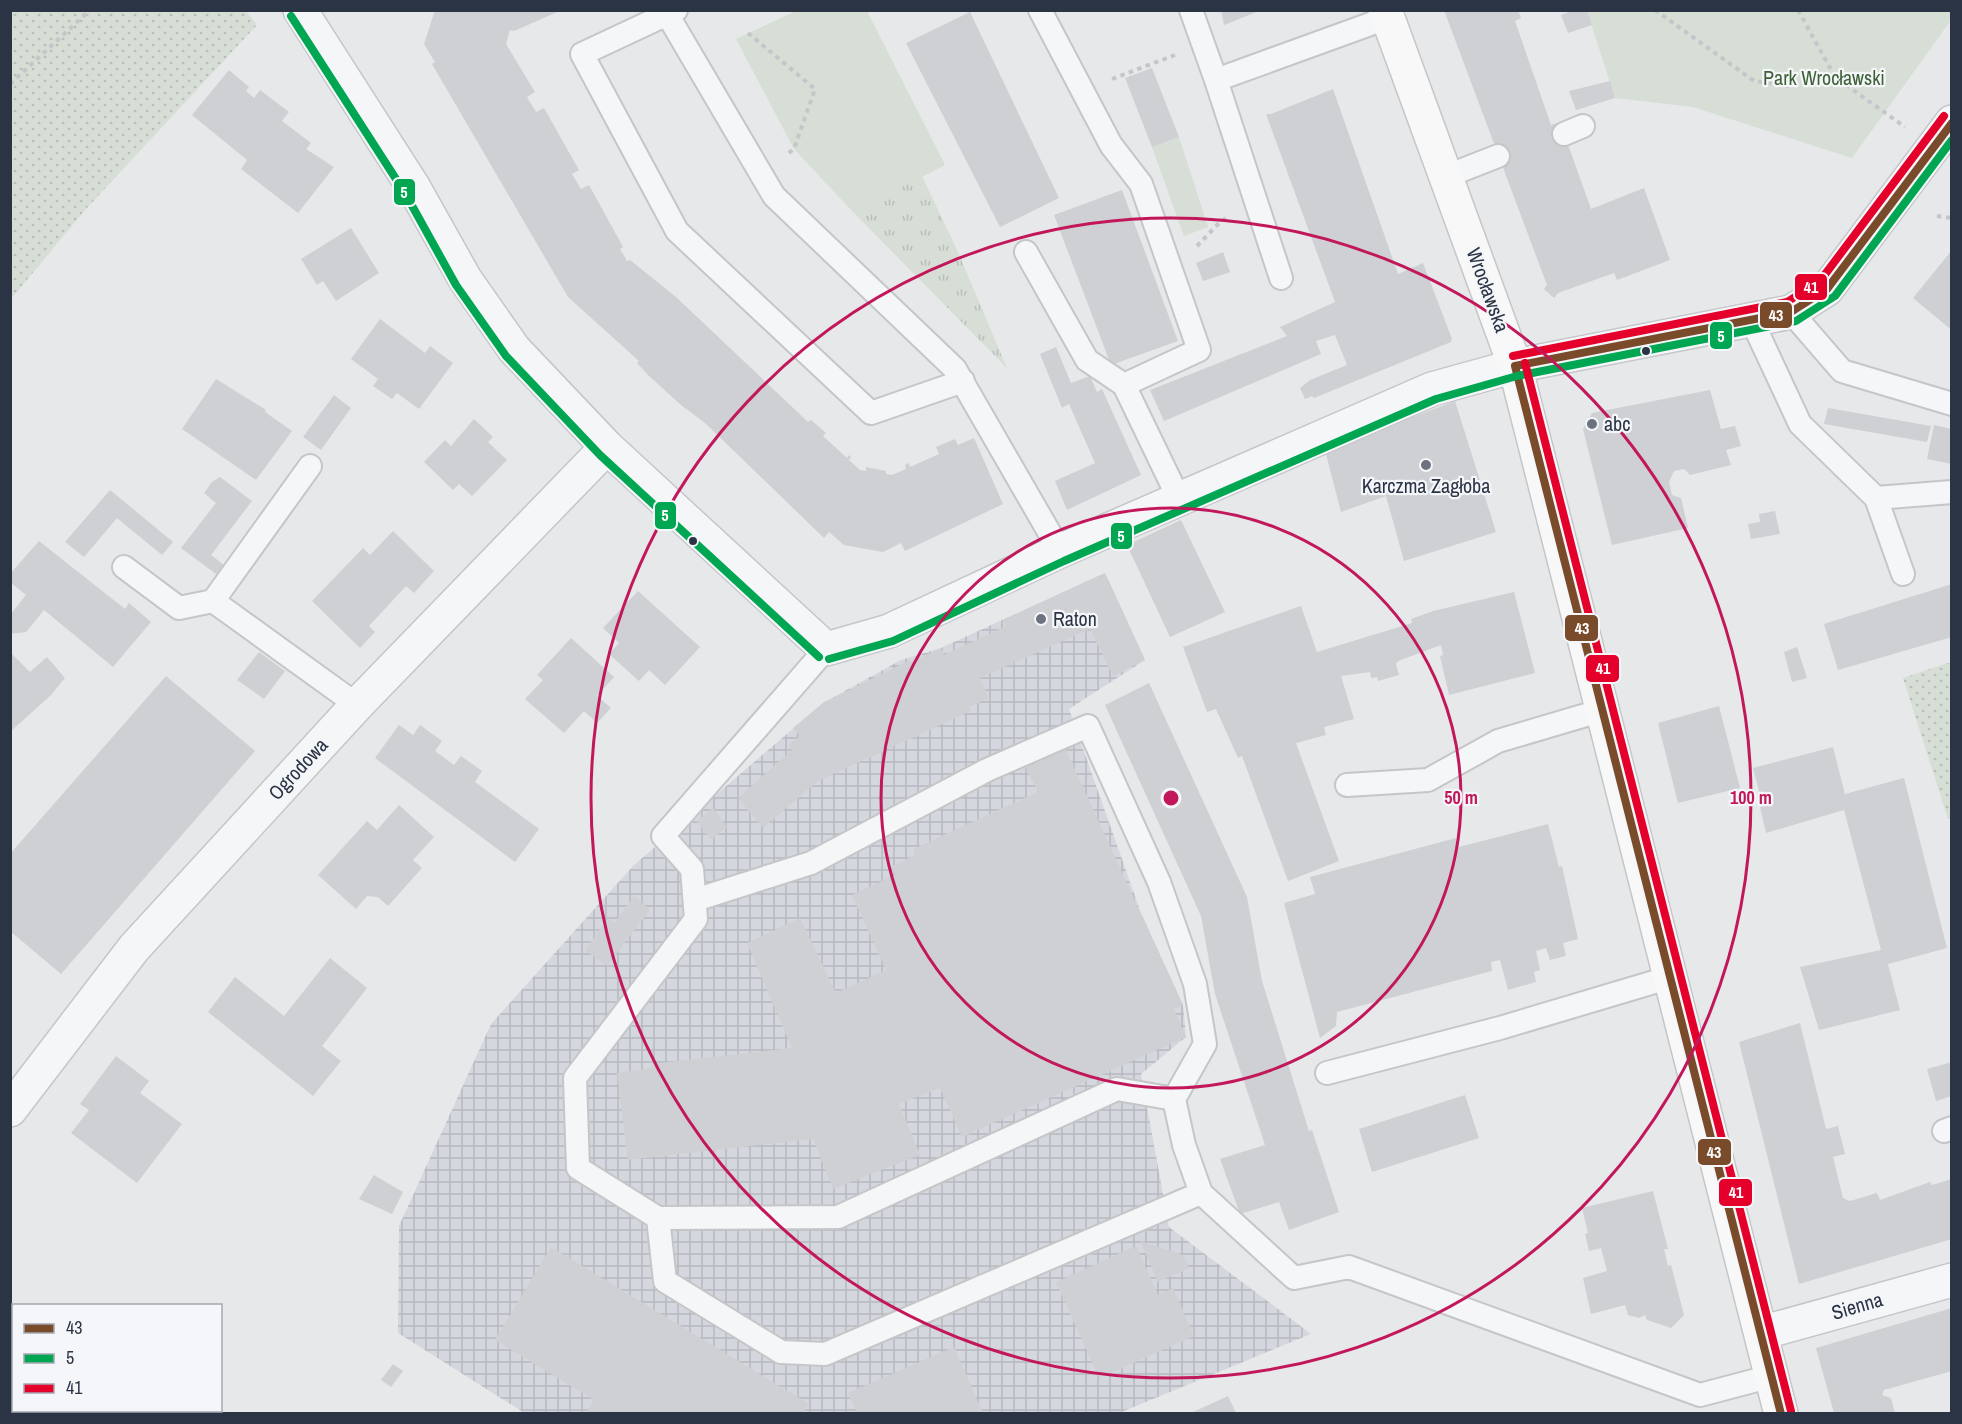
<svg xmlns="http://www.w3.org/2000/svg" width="1962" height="1424" font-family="'Archivo Narrow',sans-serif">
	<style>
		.industrial { fill: url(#industrial-grid) }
		.grass { fill: url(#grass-tufts) }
		.park { fill: #d6ded6 }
		.garden { fill: url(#garden-dots) }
		.building { fill: #ced0d3 }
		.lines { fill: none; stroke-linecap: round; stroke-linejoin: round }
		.lane-casing { stroke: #c4c6c8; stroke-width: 26 }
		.street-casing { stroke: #c4c6c8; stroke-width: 36 }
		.secondary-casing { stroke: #c4c6c8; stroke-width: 36 }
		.path { stroke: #c5c6ca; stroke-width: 4; stroke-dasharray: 4.5 4.5; stroke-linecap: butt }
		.lane { stroke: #f5f6f7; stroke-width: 22 }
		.street { stroke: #f5f6f7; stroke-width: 33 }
		.secondary { stroke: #f8f8f8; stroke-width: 33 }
		.bus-1-casing { stroke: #f4f6f9; stroke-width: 12 }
		.bus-2-casing { stroke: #f4f6f9; stroke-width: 12 }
		.bus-3-casing { stroke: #f4f6f9; stroke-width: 12 }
		.bus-1 { stroke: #7a4b2a; stroke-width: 8 }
		.bus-2 { stroke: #00a651; stroke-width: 8 }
		.bus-3 { stroke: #e4002b; stroke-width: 8 }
		.ring { fill: none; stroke: #c2185b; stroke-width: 3 }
		.bus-dot { fill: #2b3445; stroke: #f4f6f9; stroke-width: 2 }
		.poi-dot { fill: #6c737f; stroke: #f4f6f9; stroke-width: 2 }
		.labels { text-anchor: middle; stroke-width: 4.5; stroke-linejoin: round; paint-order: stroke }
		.park-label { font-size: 20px; fill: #3f6138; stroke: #f4f6f9 }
		.street-label { font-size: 20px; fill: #2b3445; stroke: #f4f6f9 }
		.poi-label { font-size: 20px; fill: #2b3445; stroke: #f4f6f9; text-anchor: start }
		.centre { fill: #c2185b; stroke: #f4f6f9; stroke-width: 3 }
		.ring-label { font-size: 18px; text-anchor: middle; font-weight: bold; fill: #c2185b; stroke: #f4f6f9; stroke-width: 4.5; stroke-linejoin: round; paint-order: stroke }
		.line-badge { stroke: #f4f6f9; stroke-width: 2 }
		.badge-label { font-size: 16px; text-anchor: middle; font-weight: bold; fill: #fff }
	</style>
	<defs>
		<pattern id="industrial-grid" width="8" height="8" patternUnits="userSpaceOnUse" patternTransform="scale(1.5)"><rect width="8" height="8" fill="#d4d7dd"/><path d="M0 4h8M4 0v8" fill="none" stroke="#b6b9bf"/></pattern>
		<pattern id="grass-tufts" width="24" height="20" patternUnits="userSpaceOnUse" patternTransform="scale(1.5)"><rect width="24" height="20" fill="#d6ded6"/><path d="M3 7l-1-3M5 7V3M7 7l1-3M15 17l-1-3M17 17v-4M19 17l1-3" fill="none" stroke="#b8bfb9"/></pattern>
		<pattern id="garden-dots" width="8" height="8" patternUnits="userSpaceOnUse" patternTransform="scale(1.5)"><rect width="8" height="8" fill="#d6ded6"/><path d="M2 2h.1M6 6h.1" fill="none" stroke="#b8bfb9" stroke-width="1.8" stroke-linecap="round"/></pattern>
	</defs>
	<rect width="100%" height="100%" fill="#e6e8ea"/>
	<path class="industrial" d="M1105,573L1145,660L1069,709L1141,913L1183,1005L1186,1037L1141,1074L1169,1227L1311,1334L1119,1413L526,1414L398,1333L399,1226L491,1024L634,865L823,703L901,660L941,648Z"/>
	<path class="grass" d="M922,176L957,250L1007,368L853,212Z"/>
	<path class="park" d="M1951,10V20L1852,158L1693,107L1615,98L1587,11Z
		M796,11H867L945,165L853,212L794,149L736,39Z
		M1179,137L1208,227L1184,236L1152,147Z"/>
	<path class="garden" d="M11,10L246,11L257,25L85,210L11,299Z
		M1951,662H1952L1951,819H1948L1903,678Z"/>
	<path class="building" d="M435,10H562L514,31L510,30L506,44L535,92L527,97L536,112L544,108L579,170L572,174L581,189L589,185L623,247L620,249L627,261L630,260L676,297L808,422L811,420L826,433L823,436L847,458L849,455L851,457L849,460L860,470L866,471V467L886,471V474L892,475L906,469L905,465L909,463L910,467L939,454L936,447L955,439L958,445L974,438L1003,504L905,551L901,543L883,552L844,545L829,532L824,538L705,423L681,405L648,375L637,363L639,361L568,297L432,64L435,62L424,44Z
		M1221,10H1259V11L1224,25Z
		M1444,10H1518L1521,18L1515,21L1551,125L1560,122L1591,209L1644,188L1670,260L1617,280L1614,273L1558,293L1554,298L1544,289L1547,285Z
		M1574,10H1587L1592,25L1568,33L1561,15Z
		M970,12L1059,198L1000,227L906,43Z
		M1152,68L1179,137L1152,147L1125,78Z
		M229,70L249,87L246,91L254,98L260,90L289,112L282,121L311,143L306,149L334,167L298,213L241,169L247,160L192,115Z
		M1610,81L1615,98L1576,110L1569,91Z
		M1333,89L1398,274L1423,263L1452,339L1451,342L1314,398L1312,396L1305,399L1300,388L1310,380L1347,365L1335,335L1316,341L1321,354L1164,421L1150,390L1287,336L1280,327L1335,302L1266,114H1271Z
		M1122,190L1178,341L1111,365L1054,215Z
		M351,228L379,273L336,301L323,281L317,285L301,259Z
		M1952,250V325L1949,328L1913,298Z
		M1223,252L1230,272L1203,281L1196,263Z
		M380,319L425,353L430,346L453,363L419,409L397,393L392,399L373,386L378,379L351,359Z
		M1056,347L1071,383L1090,376L1097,392L1102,389L1141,475L1067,510L1055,481L1095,463L1069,404L1062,408L1040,354Z
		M216,379L266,410L265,412L292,431L256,480L182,429Z
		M1710,390L1721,429L1735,426L1741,446L1726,450L1731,465L1690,475L1684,469L1674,471L1669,482L1672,495L1681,498L1688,528L1612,545L1583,429L1592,413Z
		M334,395L351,408L321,450L303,437Z
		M1455,401L1496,532L1404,561L1386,496L1341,512L1326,454L1368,434Z
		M1828,408L1931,426L1927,442L1824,424Z
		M474,419L493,437L488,442L507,460L472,496L459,484L453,490L424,462L445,440L451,446Z
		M1934,425L1952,429V464L1927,459Z
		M220,477L252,501L211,555L224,565L216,574L181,548L216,503L204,493L212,482Z
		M110,490L173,542L162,555L117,518L84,557L65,542Z
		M1775,511L1780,534L1751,539L1748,524L1760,522L1759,514Z
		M1181,520L1225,612L1170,637L1127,545Z
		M393,531L434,571L414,593L406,586L369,626L375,632L360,648L312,601L363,548L370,555Z
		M39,541L125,609L129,603L151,622L113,667L44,610L26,632L10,634V615L26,595L10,582V574Z
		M1105,573L1145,660L1113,676L1090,629L980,678L989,698L969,707L971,711L818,781L763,828L738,798L792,750L788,745L800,736L793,728L823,703L910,660L911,662L941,648L944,655L1006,626L1003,620Z
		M1952,584V637L1838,670L1824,624Z
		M638,591L700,647L665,685L649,670L639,681L609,654L619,643L603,628Z
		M1514,592L1535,673L1449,695L1440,656L1443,655L1441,645L1398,661L1396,664L1399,675L1378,681L1377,677L1371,678L1370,672L1341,676L1354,719L1324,727L1326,735L1296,743L1339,861L1288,881L1242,756L1238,758L1216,709L1207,712L1183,647L1301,606L1317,652L1412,623L1411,619L1433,611Z
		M571,638L614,677L597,696L611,708L597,723L584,711L564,733L525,699L543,680L537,675Z
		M1797,647L1807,678L1792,682L1784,652Z
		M10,652L30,672L47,657L65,678L51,695L10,732Z
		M259,652L285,671L264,699L237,680Z
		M166,676L255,751L61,974L10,931V854Z
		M1149,683L1247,897L1262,981L1309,1131L1312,1130L1339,1212L1289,1230L1279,1202L1240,1214L1220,1159L1265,1145L1215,994L1201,916L1105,705Z
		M1719,706L1740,788L1678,803L1658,723Z
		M399,725L413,735L420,725L442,741L435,751L454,765L461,756L482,771L475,782L539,829L515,862L375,758Z
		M1064,746L1183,1005L1174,1009L1186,1037L962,1137L940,1088L899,1104L920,1155L833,1189L813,1139L628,1160L617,1073L651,1068V1064L792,1048L747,943L800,918L836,993L886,970L852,895L895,875L891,867L915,855L913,849L1038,792L1024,764Z
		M1833,747L1845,794L1904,778L1947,948L1888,964L1900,1010L1819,1030L1800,967L1881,950L1844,810L1766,833L1760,807H1763L1753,768Z
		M399,805L434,837L413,860L422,868L388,906L378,897L367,896L356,909L318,875L367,821L377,830Z
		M713,808L727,827L711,840L697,821Z
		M1548,824L1559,867L1562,866L1578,939L1563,943L1566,956L1550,960L1546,948L1536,951L1540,970L1534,972L1536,982L1508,990L1500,960L1491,962L1492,971L1337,1012L1336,1026L1320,1038L1284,903L1315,894L1310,877L1456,838L1459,847Z
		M634,896L650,910L607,966L585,950L608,918L615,922Z
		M330,958L367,988L322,1046L341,1061L313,1096L208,1012L235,977L284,1016Z
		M1800,1023L1826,1129L1838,1126L1845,1154L1833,1157L1843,1198L1850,1201L1877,1193L1880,1200L1930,1182L1932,1185L1952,1179V1239L1799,1284L1739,1042Z
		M116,1056L149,1081L140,1093L182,1124L137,1183L71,1133L89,1110L80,1104Z
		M1952,1062V1096L1936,1101L1927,1069Z
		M1465,1095L1479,1138L1372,1172L1359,1129Z
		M374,1175L403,1192L392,1214L359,1199Z
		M1653,1191L1668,1249H1664L1668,1266L1671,1265L1684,1315L1671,1328L1647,1320L1645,1315L1639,1318L1628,1315L1625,1305L1591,1314L1583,1278L1607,1271L1601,1248L1589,1251L1585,1234L1588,1233L1582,1208Z
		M1140,1241L1183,1255L1189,1268L1158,1282Z
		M1136,1246L1158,1295L1173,1288L1194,1336L1099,1378L1056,1282Z
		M551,1247L809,1404L803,1413H586L594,1400L495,1340Z
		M1952,1308V1371L1884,1390L1882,1395L1891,1398L1895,1413H1834L1816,1348Z
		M954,1347L983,1413H857L848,1393Z
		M393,1364L403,1371L391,1387L381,1380Z
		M1228,1396L1236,1413H1191Z"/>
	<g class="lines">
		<defs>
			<path id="lane" d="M676,10L582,54L677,231L871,413L963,381
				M1040,10L1111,145L1141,184L1199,350L1124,385
				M1191,10L1216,80
				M667,14L774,196L955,369L1060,551
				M1564,134L1583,126
				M1447,176L1498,156
				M1026,252L1087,360L1124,385L1179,499
				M1281,278L1216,80L1387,18
				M1791,312L1842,371L1952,404
				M1752,321L1800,424L1876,498L1952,492
				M310,466L213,601L357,705
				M1876,498L1903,574
				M124,567L179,608L213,601
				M826,649L663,836L692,869L696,919L575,1078L578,1168L658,1218L838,1217L1117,1089L1174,1099L1184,1145L1201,1193L1294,1278L1349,1267L1700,1395L1772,1376
				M1347,785L1428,780L1498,741L1603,710
				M695,900L811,863L987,770L1088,726L1159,882L1195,984L1205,1044L1174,1099
				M1327,1073L1500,1028L1671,977
				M1944,1131L1952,1128
				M658,1218L665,1281L781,1352L825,1354L1201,1193"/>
			<path id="street" d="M300,10L414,188L465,279L514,349L607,447L826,649L889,631L1060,551L1432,389L1515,366L1791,312L1827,289L1952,122
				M10,1110L134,948L357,705L607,447
				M1761,1333L1952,1280"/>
			<path id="secondary" d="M1385,10L1515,366L1781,1414"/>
		</defs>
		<use href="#lane" class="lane-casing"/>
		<use href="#street" class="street-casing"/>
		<use href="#secondary" class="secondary-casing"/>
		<path class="path" d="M1655,10L1754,81L1787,86L1835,77
			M1798,10L1835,77L1905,127
			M748,33L815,89L794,149L786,155
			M1112,79L1175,55
			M10,84L90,10
			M1937,216L1952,218
			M1197,246L1220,222L1228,217"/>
		<use href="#lane" class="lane"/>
		<use href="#street" class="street"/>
		<use href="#secondary" class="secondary"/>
		<defs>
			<path id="bus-1" d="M1515,366L1781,1414
				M1515,366L1791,312L1827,289L1952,123"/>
			<path id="bus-2" d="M291,16L405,193L456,285L506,356L600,455L819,657
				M829,659L893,641L1064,561L1436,399L1517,376L1796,321L1835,296L1952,140"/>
			<path id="bus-3" d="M1513,356L1787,302L1820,281L1944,116
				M1525,363L1791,1411"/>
		</defs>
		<use href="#bus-1" class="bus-1-casing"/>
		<use href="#bus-2" class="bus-2-casing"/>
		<use href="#bus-3" class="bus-3-casing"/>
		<use href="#bus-1" class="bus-1"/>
		<use href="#bus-2" class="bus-2"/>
		<use href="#bus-3" class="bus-3"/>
	</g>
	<g class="ring">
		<circle cx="1171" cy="798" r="290"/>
		<circle cx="1171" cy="798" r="580"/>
	</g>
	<g class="bus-dot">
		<circle cx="1646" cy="351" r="5"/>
		<circle cx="693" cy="541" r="5"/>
	</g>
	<g class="poi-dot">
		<circle cx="1592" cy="424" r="6"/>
		<circle cx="1426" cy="465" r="6"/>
		<circle cx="1041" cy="619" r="6"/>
	</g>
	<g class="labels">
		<g class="park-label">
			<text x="1824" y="85">Park Wrocławski</text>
		</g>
		<g class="street-label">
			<text transform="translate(1488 290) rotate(70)" y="7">Wrocławska</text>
			<text transform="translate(298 769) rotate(-47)" y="7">Ogrodowa</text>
			<text transform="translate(1857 1306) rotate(-16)" y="7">Sienna</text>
		</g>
		<g class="poi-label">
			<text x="1604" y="431">abc</text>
			<text x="1426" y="493" text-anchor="middle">Karczma Zagłoba</text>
			<text x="1053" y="626">Raton</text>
		</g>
	</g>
	<circle cx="1171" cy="798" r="9" class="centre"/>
	<g class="ring-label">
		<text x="1461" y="804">50 m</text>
		<text x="1751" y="804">100 m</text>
	</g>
	<g class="line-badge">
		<rect x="393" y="178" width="23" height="28" rx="6" fill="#00a651"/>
		<rect x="1794" y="273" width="34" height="28" rx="6" fill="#e4002b"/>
		<rect x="1759" y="301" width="34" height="28" rx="6" fill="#7a4b2a"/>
		<rect x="1709" y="321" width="24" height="29" rx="6" fill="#00a651"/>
		<rect x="654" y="501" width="23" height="29" rx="6" fill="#00a651"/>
		<rect x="1110" y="522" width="23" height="28" rx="6" fill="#00a651"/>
		<rect x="1564" y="614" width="35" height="28" rx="6" fill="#7a4b2a"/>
		<rect x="1585" y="654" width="35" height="29" rx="6" fill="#e4002b"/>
		<rect x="1697" y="1138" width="35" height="28" rx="6" fill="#7a4b2a"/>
		<rect x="1718" y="1178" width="35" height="29" rx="6" fill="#e4002b"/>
	</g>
	<g class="badge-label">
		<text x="404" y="198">5</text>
		<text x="1811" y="293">41</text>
		<text x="1776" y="321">43</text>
		<text x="1721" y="342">5</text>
		<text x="665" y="521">5</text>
		<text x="1121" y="542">5</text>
		<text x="1582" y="634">43</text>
		<text x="1603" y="674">41</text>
		<text x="1714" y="1158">43</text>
		<text x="1736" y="1198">41</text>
	</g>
	<rect width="1962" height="1424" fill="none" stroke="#2b3445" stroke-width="24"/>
	<rect x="12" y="1304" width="210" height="108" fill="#f4f6f9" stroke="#a4a8b1" stroke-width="1.5"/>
	<rect x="24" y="1324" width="30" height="9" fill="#7a4b2a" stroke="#a4a8b1" stroke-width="1.5"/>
	<text x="66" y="1334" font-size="18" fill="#2b3445">43</text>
	<rect x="24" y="1354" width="30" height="9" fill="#00a651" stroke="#a4a8b1" stroke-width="1.5"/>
	<text x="66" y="1364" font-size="18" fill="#2b3445">5</text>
	<rect x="24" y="1384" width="30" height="9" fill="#e4002b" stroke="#a4a8b1" stroke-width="1.5"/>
	<text x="66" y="1394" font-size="18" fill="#2b3445">41</text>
</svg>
